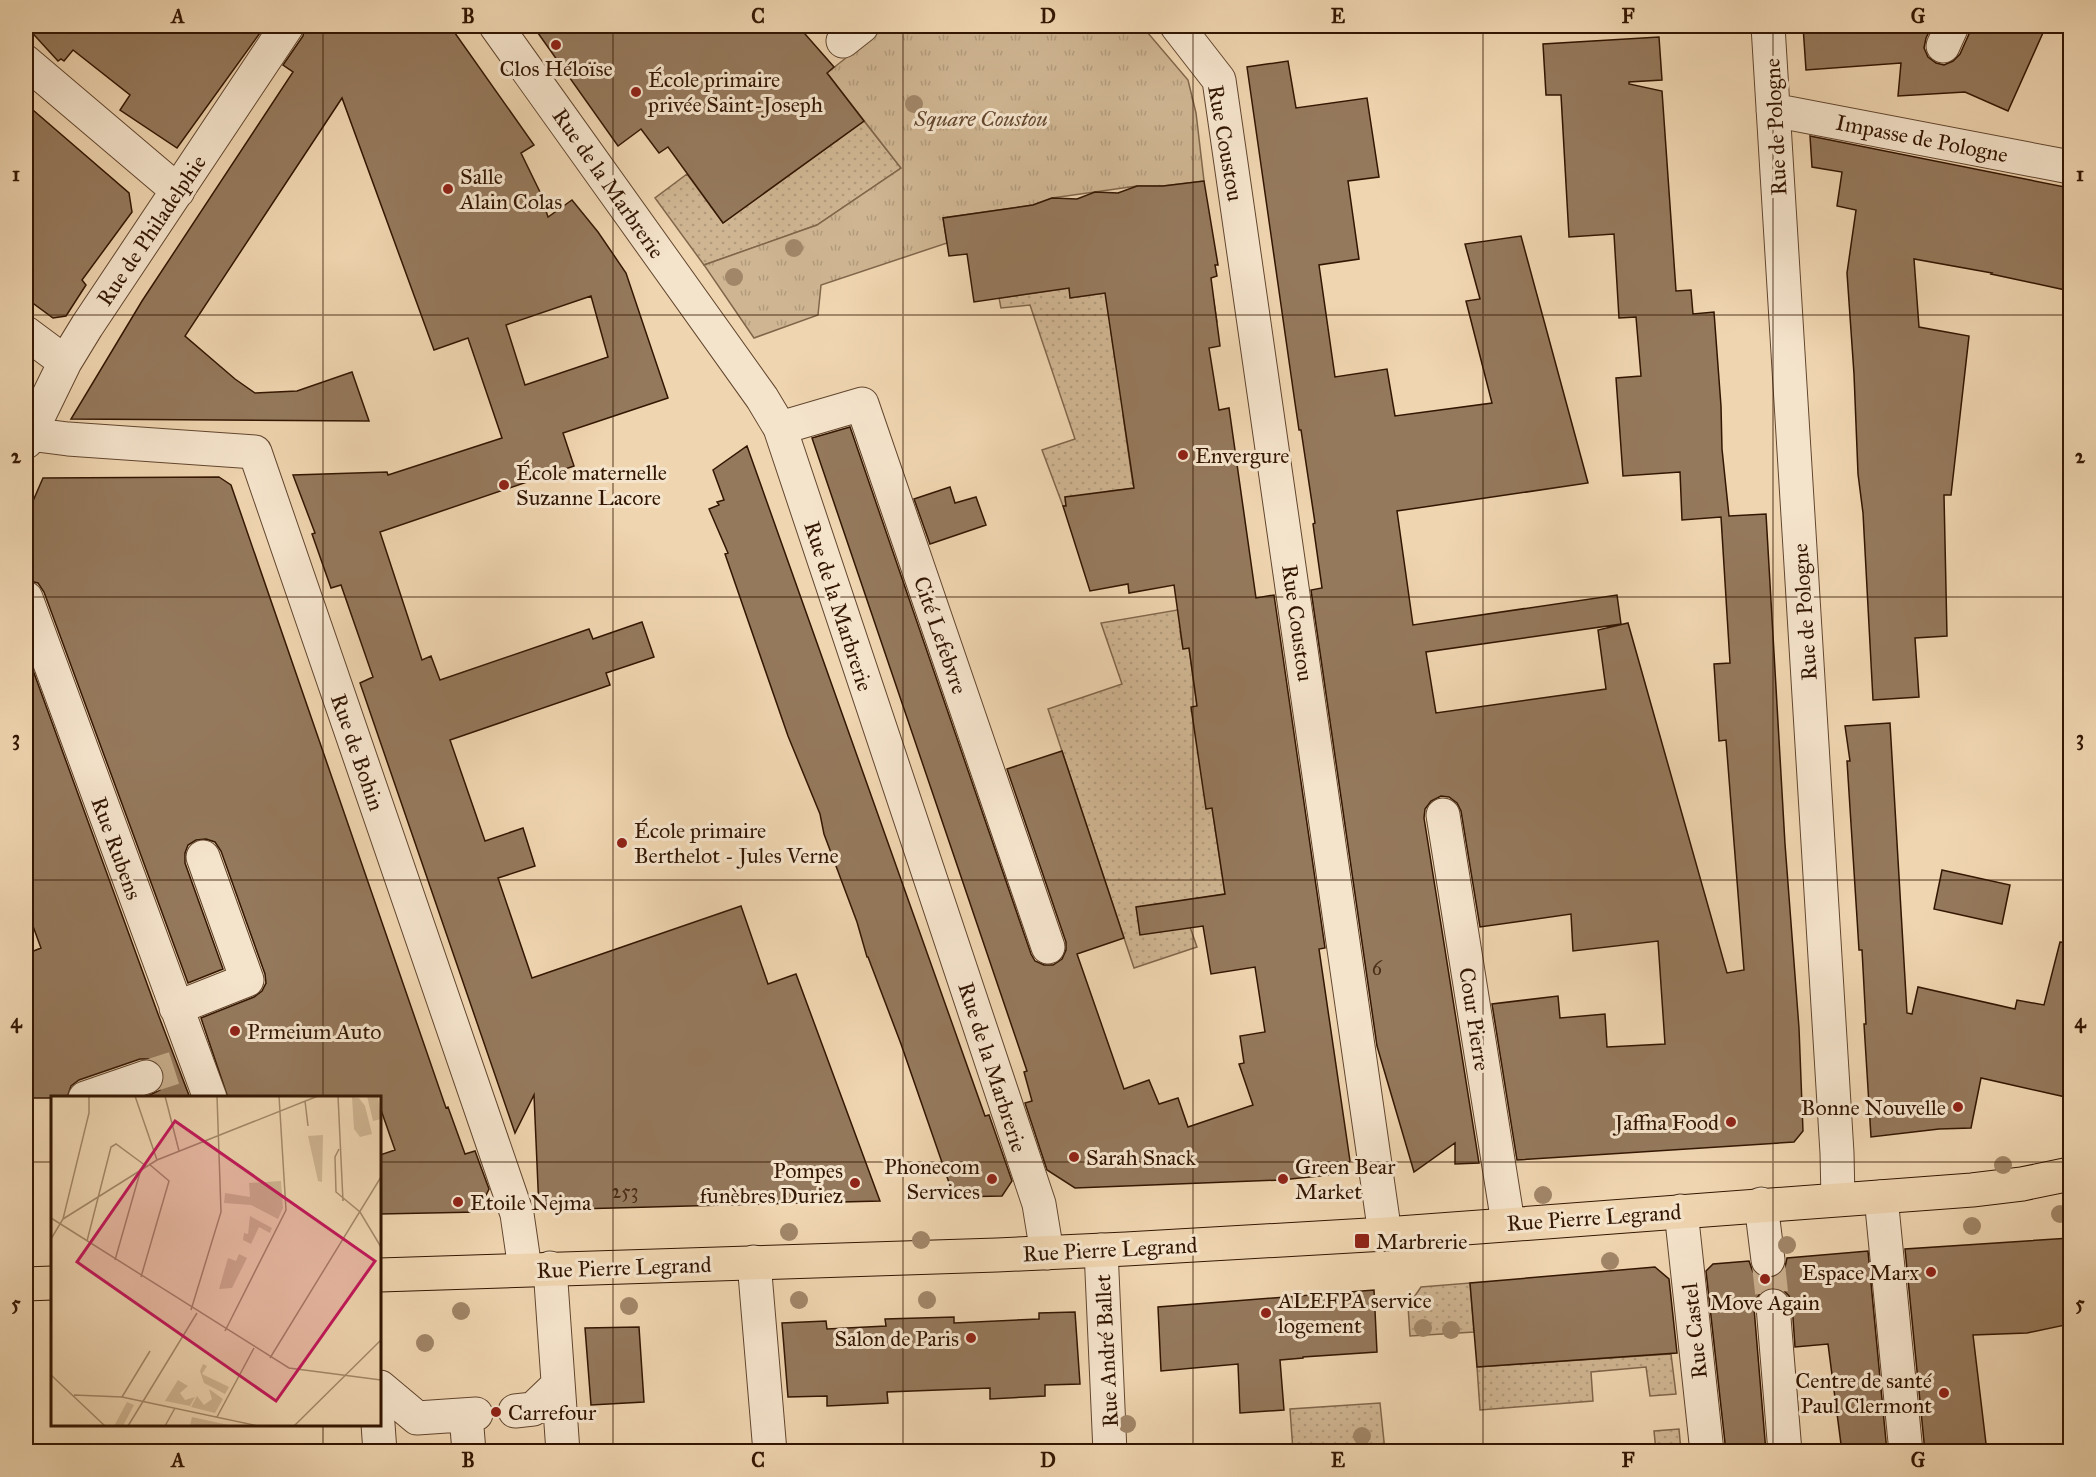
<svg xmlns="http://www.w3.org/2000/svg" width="2096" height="1477" font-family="'IM FELL Great Primer',serif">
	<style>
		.grass { fill: url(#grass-dots); stroke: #81664a; stroke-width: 1.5 }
		.park { fill: url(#park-tufts); stroke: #81664a; stroke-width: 1.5 }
		.building { fill: #95795c; stroke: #331602; stroke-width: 1.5; fill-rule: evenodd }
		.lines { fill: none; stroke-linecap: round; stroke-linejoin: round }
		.minor-tunnel { stroke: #c9af8d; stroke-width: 33; stroke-dasharray: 33 16; stroke-linecap: butt }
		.minor-casing { stroke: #62462e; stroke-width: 35 }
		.major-casing { stroke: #331602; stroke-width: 35 }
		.minor { stroke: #f5e4cc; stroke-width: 33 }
		.major { stroke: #efd5b0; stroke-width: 33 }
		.tree { fill: #a18668 }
		.grid { fill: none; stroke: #331602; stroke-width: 1.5; stroke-opacity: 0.55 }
		.poi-dot { fill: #8f2418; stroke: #f5e4cc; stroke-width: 2 }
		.labels { text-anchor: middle; stroke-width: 6; stroke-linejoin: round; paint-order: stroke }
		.number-label { font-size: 20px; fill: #4c2f18 }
		.poi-label { font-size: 22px; fill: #331602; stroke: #f5e4cc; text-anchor: start }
		.park-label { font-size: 22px; font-style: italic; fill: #62462d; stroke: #f5e4cc }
		.street-label { font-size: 22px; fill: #331602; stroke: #f5e4cc }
		.inset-road { fill: none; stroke: #a4896a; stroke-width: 1.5 }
		.view { fill: #c2185b; fill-opacity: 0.15; stroke: #c2185b; stroke-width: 3 }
		.inset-edge { fill: none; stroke: #331602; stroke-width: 3 }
		.neatline { fill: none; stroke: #331602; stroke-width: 2 }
		.grid-label { font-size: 20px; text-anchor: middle; font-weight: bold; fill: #331602 }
	</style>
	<defs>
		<pattern id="grass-dots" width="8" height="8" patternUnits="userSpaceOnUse" patternTransform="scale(1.5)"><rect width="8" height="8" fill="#cfb592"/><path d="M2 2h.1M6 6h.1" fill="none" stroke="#b29b7c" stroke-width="1.8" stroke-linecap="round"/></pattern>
		<pattern id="park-tufts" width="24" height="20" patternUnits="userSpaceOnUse" patternTransform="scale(1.5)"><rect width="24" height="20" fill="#cfb592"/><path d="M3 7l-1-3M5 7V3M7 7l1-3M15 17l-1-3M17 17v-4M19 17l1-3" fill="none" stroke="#b29b7c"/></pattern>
	</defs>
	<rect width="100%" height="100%" fill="#efd5b0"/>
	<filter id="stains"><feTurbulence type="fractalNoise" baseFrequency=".00333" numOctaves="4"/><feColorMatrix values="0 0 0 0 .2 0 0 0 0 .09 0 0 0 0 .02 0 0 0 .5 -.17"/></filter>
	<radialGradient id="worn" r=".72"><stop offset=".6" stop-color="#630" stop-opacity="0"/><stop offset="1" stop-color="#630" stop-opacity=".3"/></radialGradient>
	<path class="grass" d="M864,121L901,168L817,225L704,265L655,198L687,174L723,223Z
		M1210,278L1217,322L1138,336L1136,327L1111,332L1116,365L1133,413L1123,415L1133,485H1142L1143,495L1119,490L1106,492L1107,501L1065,497L1066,506H1063L1042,450L1075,439L1030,305L1001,308L999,298L1069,288L1071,298Z
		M1183,609L1186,630L1180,631L1183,649L1189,648L1197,706L1206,809L1212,808L1225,894L1181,901L1197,947L1134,968L1048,709L1122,684L1101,623Z
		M1470,1283L1474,1332L1410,1336L1408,1306L1421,1287Z
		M1671,1354L1676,1394L1650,1396L1646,1367L1591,1372L1593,1401L1480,1410L1477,1367Z
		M1380,1403L1385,1451H1293L1290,1409Z
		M1679,1429L1681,1451H1656L1654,1431Z"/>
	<path class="park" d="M886,26H1142L1188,80L1196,113L1204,181L1163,186H1137L1052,198L1033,205L943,218L947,243L821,285L818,315L754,338L704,265L817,225L901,168L827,73Z"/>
	<path class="building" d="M26,26H265L177,148L120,110L130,95L73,50L64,61L61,59L58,61Z
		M305,26H450L534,145L521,153L540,192L548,217L572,200L598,232L626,273L668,398L563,433L574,466L380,532L422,660L431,656L440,680L589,629L593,639L642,622L654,657L606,673L610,685L450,740L485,841L523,828L535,866L498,878L532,978L741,906L768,984L796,974L880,1201L539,1210L534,1095L515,1133L360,683L373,677L341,585L331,588L312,534L315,533L293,475L387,472L388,475L502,438L468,338L434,350L342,98L185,336L235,379L255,393L297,391L352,372L369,421L71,419L142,301L293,72L283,65L303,36ZM591,296L608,357L525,385L506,325Z
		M533,26H798L834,67L827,73L864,121L723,223L668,147L659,153L641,129L618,146Z
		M1803,26H1932L1926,38L1924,48L1928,57L1936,63L1944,65L1953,61L1960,54L1969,34L1971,26H2046L2008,111L1965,92L1898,96L1901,63L1806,70Z
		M1659,37L1662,80L1629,82V84L1662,91L1676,291L1691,290L1693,314L1714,312L1721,406L1722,449L1729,516L1766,514L1785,844L1799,1028L1803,1131L1794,1142L1517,1160L1492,1004L1558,996L1560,1018L1605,1014L1607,1047L1665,1044L1658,941L1573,951L1571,914L1480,927L1461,811L1457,803L1449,797L1441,796L1431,801L1425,809L1424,818L1479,1163L1455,1164V1143L1414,1172L1377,1046L1311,590L1322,588L1313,524L1315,523L1301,430H1299L1295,403L1247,67L1288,61L1296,108L1367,98L1379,177L1348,181L1359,259L1319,265L1335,377L1387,369L1395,416L1492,403L1466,301L1480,299L1465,244L1521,236L1588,483L1397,511L1413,625L1617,595L1621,624L1426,652L1436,713L1606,689L1598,630L1628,623L1727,973L1744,970L1726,740L1719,741L1714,664L1730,663L1721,517L1682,520L1680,472L1623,476L1616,378L1641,376L1636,317L1619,318L1614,234L1569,237L1561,95H1546L1543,44Z
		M26,104L129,193L132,212L82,280L86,285L66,316L53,318L26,298Z
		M1810,136L2070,188V291L1991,274L1992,273L1914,259L1919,327L1969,336L1951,495H1944L1947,636L1915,638L1919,697L1873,700L1863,513L1858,474L1854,374L1847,273L1856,210L1837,206L1842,172L1812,167Z
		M1204,181L1218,265H1215L1217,276L1211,278L1220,346L1209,348L1219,410L1229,408L1256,598L1274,595L1325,948L1319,949L1350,1161L1338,1174L1281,1180L1075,1188L1047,1170L1025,1103L1032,1101L1024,1072L1027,1071L812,438L850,427L1031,954L1035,961L1044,965H1053L1062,959L1066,950V942L1007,769L1062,751L1124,938L1077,954L1124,1089L1149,1080L1159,1104L1178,1098L1188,1127L1253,1105L1239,1064L1244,1063L1240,1036L1265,1032L1255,967L1211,974L1203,926L1140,935L1136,907L1225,894L1212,808L1206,809L1191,707L1197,706L1189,648L1183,649L1174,585L1129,593L1128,584L1090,591L1063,506H1066L1065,497L1134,488L1105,293L1070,298L1069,288L974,302L967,254L949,256L943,218L1033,205L1052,198L1077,199L1095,192L1118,193L1137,186H1163Z
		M747,446L985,1116L989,1115L1012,1181L1002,1196L954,1197L901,1044L868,957H867L857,922L824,834L820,814L788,736L725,554L728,553L709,509L719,505L717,502L724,500L713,470Z
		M219,477L231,485L446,1108L448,1107L465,1154L475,1151L489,1189L478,1212L380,1214V1155L395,1150L380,1107V1098H228L201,1018L254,997L262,991L266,983L265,974L221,851L215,842L206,839L196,840L188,845L185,853V863L223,969L188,983L44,592L38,583L26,580V517L43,478Z
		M950,487L955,503L976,497L986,525L930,544L914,499Z
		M26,651L158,1014L190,1098H144L160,1090L164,1080L163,1070L159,1063L149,1059H140L79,1080L71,1086L67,1098H26V954L41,948L26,907Z
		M1890,723L1907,1013L1912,1014L1918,987L2015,1009L2017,1000L2044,1005L2060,942L2070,943V1098L1981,1078L1971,1128L1939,1129L1871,1137L1864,1024H1866L1862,950H1859L1857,918L1847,761H1850L1845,726Z
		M1942,870L2010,885L2002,924L1934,909Z
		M2070,1238V1324L2027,1333L1973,1335L1987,1452H1925L1905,1249Z
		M1868,1251L1887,1452H1842L1828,1344L1795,1347L1792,1304L1789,1296L1782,1289L1772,1287L1762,1291L1756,1299L1754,1308L1766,1452H1726L1706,1271L1713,1264L1749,1261L1753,1272L1760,1277L1770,1279L1780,1275L1785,1267L1787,1258Z
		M1655,1267L1669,1279L1677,1353L1477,1367L1470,1283Z
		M1374,1290L1377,1352L1303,1357V1358L1280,1360L1284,1410L1240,1413L1238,1364L1161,1371L1158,1307Z
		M1075,1312L1080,1384L1045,1385V1396L990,1399V1388L887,1392L888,1403L827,1406V1396L788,1397L782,1323L826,1321L827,1329L886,1326L885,1319L954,1317V1323L1039,1319V1313Z
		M639,1327L644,1402L591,1405L585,1328Z"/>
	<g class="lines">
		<path class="minor-tunnel" d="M146,1077L174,1068
			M1768,1260L1773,1306"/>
		<defs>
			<path id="minor" d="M496,26L762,398L780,428L1039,1204L1047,1253
				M1177,26L1219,80L1385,1234
				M1768,26L1837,1153L1838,1199
				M843,41L862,26
				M1943,46L1952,26
				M26,62L178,191
				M1773,110L2070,167
				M26,333L65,362
				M780,428L862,404L1048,947
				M29,434L68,439L255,452L517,1214L525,1269
				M26,442L65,362L87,326L287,26
				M26,598L210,1098
				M1443,815L1508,1223
				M176,1008L247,980L203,857
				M85,1098L146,1077
				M1881,1197L1906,1452
				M1761,1204L1768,1260
				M1681,1211L1707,1452
				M1101,1250L1110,1452
				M754,1262L770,1452
				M550,1268L563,1452
				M1773,1306L1785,1452
				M380,1387L417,1418L476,1414
				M515,1411L533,1409L557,1386
				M466,1415L469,1452
				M378,1424L380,1452"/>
			<path id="major" d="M380,1275L997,1255L1126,1249L1385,1234L1972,1190L2022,1184L2070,1174
				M26,1284L52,1283"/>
		</defs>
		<use href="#minor" class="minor-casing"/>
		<use href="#major" class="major-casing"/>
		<use href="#minor" class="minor"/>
		<use href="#major" class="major"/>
	</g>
	<g class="tree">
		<circle cx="914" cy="104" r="9"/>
		<circle cx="794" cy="248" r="9"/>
		<circle cx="734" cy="277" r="9"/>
		<circle cx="2003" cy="1165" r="9"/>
		<circle cx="1543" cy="1195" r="9"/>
		<circle cx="2060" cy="1214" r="9"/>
		<circle cx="1972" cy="1226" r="9"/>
		<circle cx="789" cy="1232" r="9"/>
		<circle cx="921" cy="1240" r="9"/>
		<circle cx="1787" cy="1245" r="9"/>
		<circle cx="1610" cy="1261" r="9"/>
		<circle cx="799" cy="1300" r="9"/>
		<circle cx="927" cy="1300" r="9"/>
		<circle cx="629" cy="1306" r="9"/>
		<circle cx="461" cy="1311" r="9"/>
		<circle cx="1423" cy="1328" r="9"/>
		<circle cx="1451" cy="1330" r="9"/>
		<circle cx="425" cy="1343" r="9"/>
		<circle cx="1127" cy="1424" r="9"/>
		<circle cx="1362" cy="1436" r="9"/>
	</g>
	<path class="grid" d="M323,26V1098M613,26V1452M903,26V1452M1193,26V1452M1483,26V1452M1773,26V1452M26,315H2070M26,597H2070M26,880H2070M26,1162H52M380,1162H2070M323,1424V1452"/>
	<g class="poi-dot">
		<circle cx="556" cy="45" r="6"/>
		<circle cx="636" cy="92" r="6"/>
		<circle cx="448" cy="189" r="6"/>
		<circle cx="1183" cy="455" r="6"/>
		<circle cx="504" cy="485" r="6"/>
		<circle cx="622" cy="843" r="6"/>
		<circle cx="235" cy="1031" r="6"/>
		<circle cx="1958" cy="1107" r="6"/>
		<circle cx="1731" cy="1122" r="6"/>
		<circle cx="1074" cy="1157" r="6"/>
		<circle cx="992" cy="1179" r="6"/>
		<circle cx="1283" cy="1179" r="6"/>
		<circle cx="855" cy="1183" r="6"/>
		<circle cx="458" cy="1202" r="6"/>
		<rect x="1354" y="1233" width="16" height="16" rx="3"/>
		<circle cx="1931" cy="1272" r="6"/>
		<circle cx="1765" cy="1279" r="6"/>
		<circle cx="1266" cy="1313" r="6"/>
		<circle cx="971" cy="1338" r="6"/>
		<circle cx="1944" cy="1393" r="6"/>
		<circle cx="496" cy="1412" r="6"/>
	</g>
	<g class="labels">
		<g class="number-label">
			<text x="1377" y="975">6</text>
			<text x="625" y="1198">253</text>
		</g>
		<g class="poi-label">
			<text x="556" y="76" text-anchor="middle">Clos Héloïse</text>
			<text x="648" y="87">École primaire<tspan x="648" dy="25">privée Saint-Joseph</tspan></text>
			<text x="460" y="184">Salle<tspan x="460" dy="25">Alain Colas</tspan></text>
			<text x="1195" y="463">Envergure</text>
			<text x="516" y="480">École maternelle<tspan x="516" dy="25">Suzanne Lacore</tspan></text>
			<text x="634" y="838">École primaire<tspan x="634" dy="25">Berthelot - Jules Verne</tspan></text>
			<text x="247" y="1039">Prmeium Auto</text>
			<text x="1946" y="1115" text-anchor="end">Bonne Nouvelle</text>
			<text x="1719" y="1130" text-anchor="end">Jaffna Food</text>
			<text x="1086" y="1165">Sarah Snack</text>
			<text x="980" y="1174" text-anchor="end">Phonecom<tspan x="980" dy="25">Services</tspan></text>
			<text x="1295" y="1174">Green Bear<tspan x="1295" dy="25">Market</tspan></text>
			<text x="843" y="1178" text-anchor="end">Pompes<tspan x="843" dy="25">funèbres Duriez</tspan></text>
			<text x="470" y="1210">Etoile Nejma</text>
			<text x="1376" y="1249">Marbrerie</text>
			<text x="1919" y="1280" text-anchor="end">Espace Marx</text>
			<text x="1278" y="1308">ALEFPA service<tspan x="1278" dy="25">logement</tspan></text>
			<text x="1765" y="1310" text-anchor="middle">Move Again</text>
			<text x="959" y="1346" text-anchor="end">Salon de Paris</text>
			<text x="1932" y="1388" text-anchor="end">Centre de santé<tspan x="1932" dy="25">Paul Clermont</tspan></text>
			<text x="508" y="1420">Carrefour</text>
		</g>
		<g class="park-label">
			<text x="981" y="126">Square Coustou</text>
		</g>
		<g class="street-label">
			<text transform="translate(1775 127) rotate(-93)" y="8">Rue de Pologne</text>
			<text transform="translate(1922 138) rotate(11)" y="8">Impasse de Pologne</text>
			<text transform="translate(1226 143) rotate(80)" y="8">Rue Coustou</text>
			<text transform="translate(609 183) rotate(55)" y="8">Rue de la Marbrerie</text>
			<text transform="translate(151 230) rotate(-56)" y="8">Rue de Philadelphie</text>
			<text transform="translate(839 606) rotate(72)" y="8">Rue de la Marbrerie</text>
			<text transform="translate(1804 612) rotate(-94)" y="8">Rue de Pologne</text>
			<text transform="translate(1298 623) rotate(82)" y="8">Rue Coustou</text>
			<text transform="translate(941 635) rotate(71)" y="8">Cité Lefebvre</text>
			<text transform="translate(358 752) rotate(71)" y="8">Rue de Bohin</text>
			<text transform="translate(117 848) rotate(70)" y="8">Rue Rubens</text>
			<text transform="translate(1475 1019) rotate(81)" y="8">Cour Pierre</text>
			<text transform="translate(993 1067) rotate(72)" y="8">Rue de la Marbrerie</text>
			<text transform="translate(1594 1217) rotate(-4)" y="8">Rue Pierre Legrand</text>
			<text transform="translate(1110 1249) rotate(-3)" y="8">Rue Pierre Legrand</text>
			<text transform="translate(624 1267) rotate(-2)" y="8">Rue Pierre Legrand</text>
			<text transform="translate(1694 1331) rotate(-96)" y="8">Rue Castel</text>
			<text transform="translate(1106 1351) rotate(-93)" y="8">Rue André Ballet</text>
		</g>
	</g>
	<g transform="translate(51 1096)">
		<rect width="330" height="330" fill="#efd5b0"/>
		<path d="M316,0H327L330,23L322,25ZM301,1L308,2L314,10L321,38L309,41L303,33ZM272,39L271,86L267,85L257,40ZM199,120L221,132L219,137L208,131L200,148L192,144L193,137L197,138ZM188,158L196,162L181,192L168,193L177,162L185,165ZM152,268L156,270L151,278L178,291L174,298L153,287L149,275ZM127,284L137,290L129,297L134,304L144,301L139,310L114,305ZM158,293L172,303L164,317L140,311L146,300L153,309L161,303ZM76,306L83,309L72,330H63Z" fill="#cfb592"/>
		<path d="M230,85L232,112L227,123L200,109L173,107L174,97L199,101L198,87Z" fill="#cfb592"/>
		<path d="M141,321L182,330H139Z" fill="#cfb592"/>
		<path class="inset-road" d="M84,0L106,64M114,0L128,55M287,0L292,105M254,5L257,30M288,53L284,61L285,96L309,116L330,151M0,122L238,272L330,284M12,123L106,64L267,0M0,143L12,123L38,17V0M36,145L60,51L65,48L95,70M64,164L90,73M90,181L118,85L98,68M140,214L170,116L166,0M174,235L235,114L228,0M219,262L330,81M0,279L54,330M23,299L71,301L207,330M71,301L99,255M166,321L203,252M77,330L146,217M114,330L124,312M243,330L330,244"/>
		<path class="view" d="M124,25L324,165L225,305L26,166Z"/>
		<rect width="330" height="330" class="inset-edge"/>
	</g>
	<rect width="2096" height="1477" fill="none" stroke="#efd5b0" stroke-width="66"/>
	<rect x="33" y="33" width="2030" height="1411" class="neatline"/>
	<g class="grid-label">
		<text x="178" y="23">A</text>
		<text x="468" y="23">B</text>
		<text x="758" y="23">C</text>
		<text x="1048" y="23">D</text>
		<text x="1338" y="23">E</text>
		<text x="1628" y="23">F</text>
		<text x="1918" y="23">G</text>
		<text x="16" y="181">1</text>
		<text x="2080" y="181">1</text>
		<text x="16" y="463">2</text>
		<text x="2080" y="463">2</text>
		<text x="16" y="745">3</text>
		<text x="2080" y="745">3</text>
		<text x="16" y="1028">4</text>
		<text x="2080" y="1028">4</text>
		<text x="16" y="1310">5</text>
		<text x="2080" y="1310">5</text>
		<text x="178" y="1467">A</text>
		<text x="468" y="1467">B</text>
		<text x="758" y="1467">C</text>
		<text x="1048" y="1467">D</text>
		<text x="1338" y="1467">E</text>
		<text x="1628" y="1467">F</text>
		<text x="1918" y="1467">G</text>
	</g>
	<rect width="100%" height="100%" filter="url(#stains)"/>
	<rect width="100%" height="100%" fill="url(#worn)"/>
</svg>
